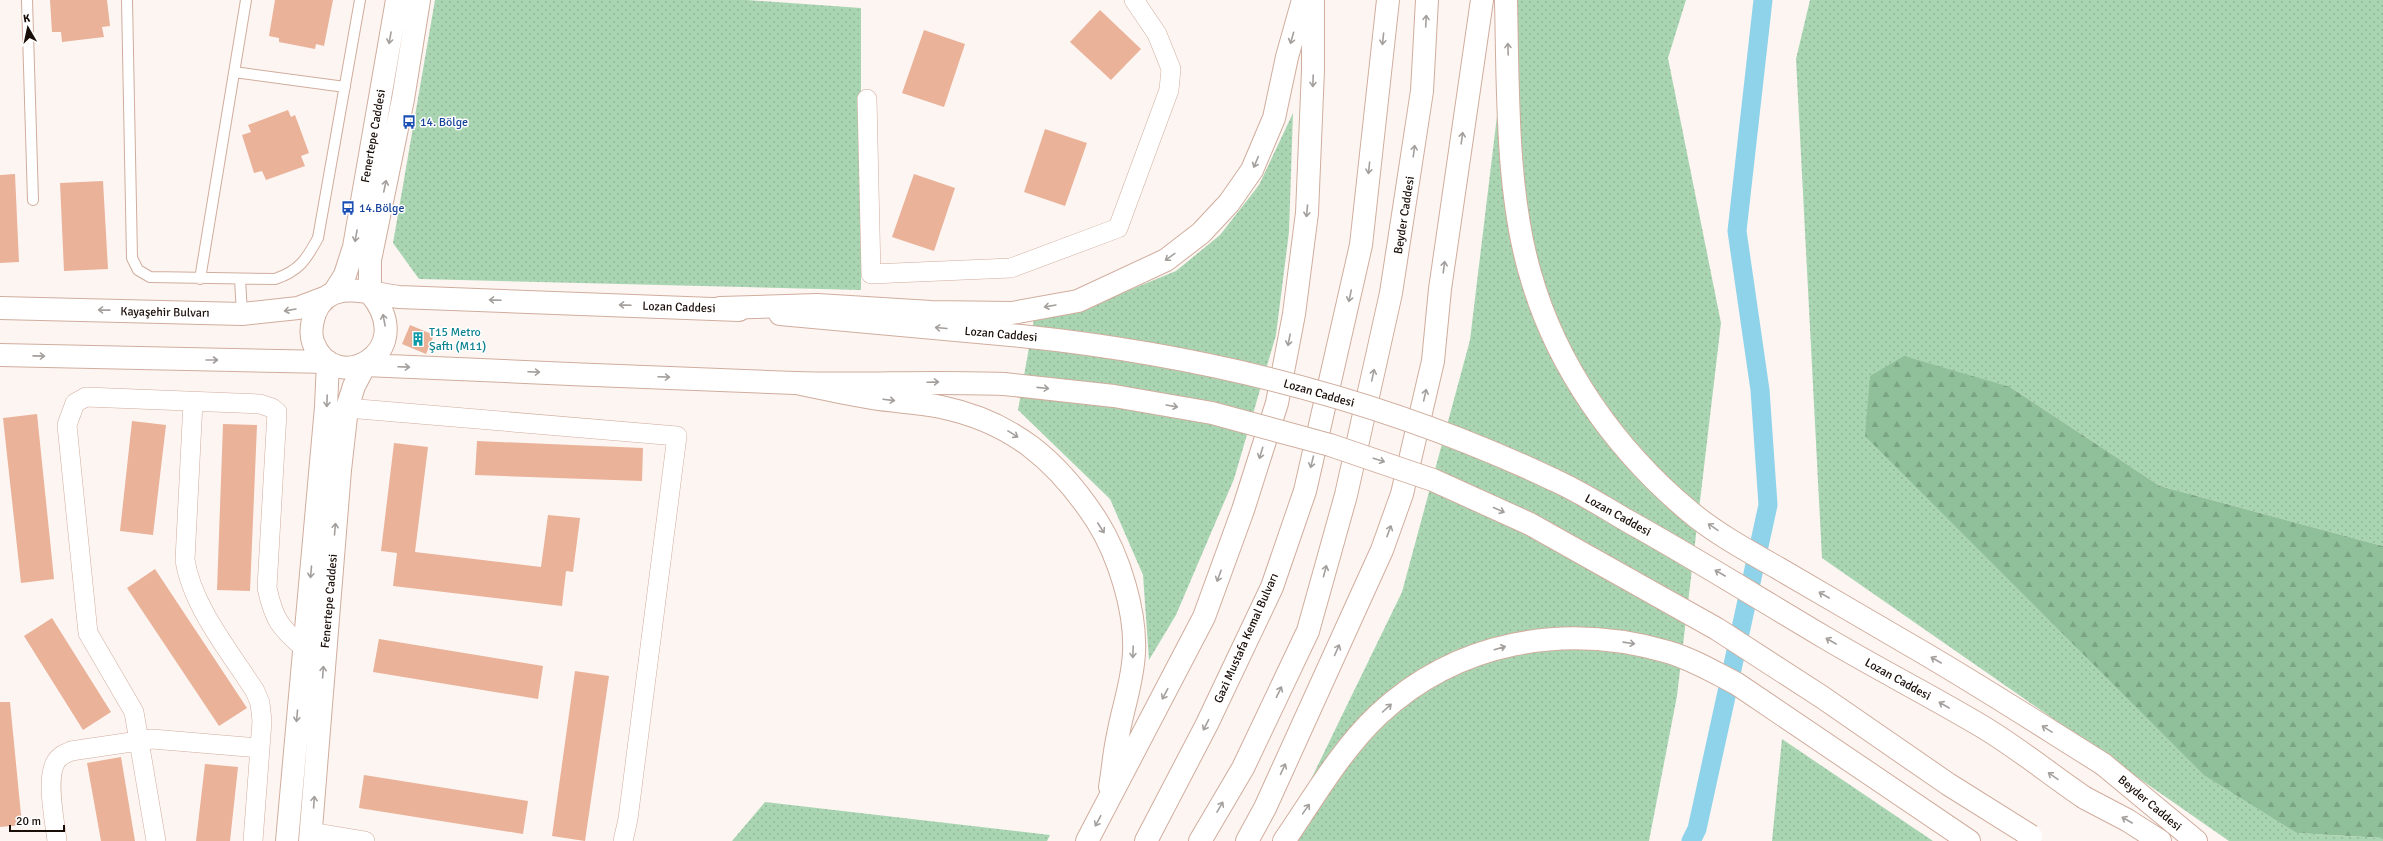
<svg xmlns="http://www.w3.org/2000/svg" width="2383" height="841" font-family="Signika,sans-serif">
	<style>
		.grass { fill: url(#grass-dots) }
		.forest { fill: url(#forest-firs) }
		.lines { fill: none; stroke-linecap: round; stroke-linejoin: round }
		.canal { stroke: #8fd3ea; stroke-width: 19 }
		.building { fill: #eab298 }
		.lane-casing { stroke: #d0ad9d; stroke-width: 12 }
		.street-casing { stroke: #d0ad9d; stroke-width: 20 }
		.secondary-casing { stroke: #d0ad9d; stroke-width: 24 }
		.primary-casing { stroke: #d0ad9d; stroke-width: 24 }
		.highway-casing { stroke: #d0ad9d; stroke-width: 24 }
		.lane { stroke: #fff; stroke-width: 10 }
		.street { stroke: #fff; stroke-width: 19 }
		.secondary { stroke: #fff; stroke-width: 22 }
		.primary { stroke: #fff; stroke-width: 22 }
		.highway { stroke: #fff; stroke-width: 22 }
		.primary-bridge-casing { stroke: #d0ad9d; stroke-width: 24; stroke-linecap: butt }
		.primary-bridge { stroke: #fff; stroke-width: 22 }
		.oneway { stroke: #a39f9d }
		.labels { text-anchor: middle; stroke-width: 3; stroke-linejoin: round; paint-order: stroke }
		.transit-label { font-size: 12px; fill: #164399; stroke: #fff; text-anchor: start }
		.street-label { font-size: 12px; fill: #1a0e09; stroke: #fff }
		.culture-label { font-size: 12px; fill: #0d838f; stroke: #fff; text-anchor: start }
	</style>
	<defs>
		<pattern id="grass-dots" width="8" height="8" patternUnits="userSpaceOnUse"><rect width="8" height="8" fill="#aad5b3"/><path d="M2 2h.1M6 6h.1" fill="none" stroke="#92b699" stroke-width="1.8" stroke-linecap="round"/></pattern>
		<pattern id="forest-firs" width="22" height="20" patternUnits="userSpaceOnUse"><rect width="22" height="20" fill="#8fc09a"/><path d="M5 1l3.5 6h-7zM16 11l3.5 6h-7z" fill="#7ba483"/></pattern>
	</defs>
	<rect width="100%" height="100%" fill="#fdf5f2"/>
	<path class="grass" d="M435,0H747L861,8V290L419,279L393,243Z
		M1511,0H1686L1668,58L1721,323L1677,696L1649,841H1281L1402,592L1470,340Z
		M1810,0H2383V546L2160,486L2010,387L2297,833L2383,838V841H2229L1822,558L1796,59Z
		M1293,113L1289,232L1276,335L1234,479L1176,615L1149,660L1143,575L1110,499L1018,410L1034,319L1093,305L1176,271L1220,235L1259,185Z
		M1782,739L1933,841H1772Z
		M765,802L1050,835L1047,841H732Z"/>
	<path class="forest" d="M1904,356L2010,387L2160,486L2383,546V838L2297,833L2204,775L1865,436L1870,376Z"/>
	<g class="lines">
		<path class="canal" d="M1691,841L1697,829L1768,505L1760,390L1737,231L1763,0"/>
	</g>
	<path class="building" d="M50,0H107L110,26L102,27L104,37L62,42L61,32H52Z
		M275,0H333L324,46L316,44L315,49L279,42V38L269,36Z
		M1100,10L1141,49L1111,80L1070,42Z
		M924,30L965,44L944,107L902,93Z
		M288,110L291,117L295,115L309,153L301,156L305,166L266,180L262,171L254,173L242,135L251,132L248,125Z
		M1045,129L1087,143L1065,206L1024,192Z
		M15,174L19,262L0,263V175Z
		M914,174L955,188L934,251L892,237Z
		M103,181L108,269L64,271L60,183Z
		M410,325L434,335L426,354L402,344Z
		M37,414L54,579L21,583L3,418Z
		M132,421L166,425L153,535L120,531Z
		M223,424L257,425L250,591L217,590Z
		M477,441L643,448L642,481L475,475Z
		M394,443L428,447L415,552L541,567L548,515L580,518L573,572L566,571L562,606L393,586L397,553L381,551Z
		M155,569L247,708L219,726L127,588Z
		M52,618L111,712L83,730L24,636Z
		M379,639L543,666L538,699L373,672Z
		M575,671L609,676L585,841L552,836Z
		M0,702H10L22,825L0,827Z
		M121,757L135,841H101L87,763Z
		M205,764L238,767L230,841H196Z
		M364,775L528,801L523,834L359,808Z"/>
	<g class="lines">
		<defs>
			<path id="lane" d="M27,0L33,200
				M127,0L132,258L138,270L150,277L275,279C299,271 306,260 318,238L360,0
				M234,72L345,87
				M200,279L246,0
				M240,279L242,314"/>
			<path id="street" d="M867,99L871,274L1011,268L1118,228L1169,90L1171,69L1157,34L1134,0
				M193,402L185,560C192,606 230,652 255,691L260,703L262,721L253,841
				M347,408L677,436L628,819L623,841
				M311,832L365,841
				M57,841C55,821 43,770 60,757C63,754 68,753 71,751L152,739L260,748
				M156,841L134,712L88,633L67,425L75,403L86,397L260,404L272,408L277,412L267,588C274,619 279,627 304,648"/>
			<path id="secondary" d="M335,291L345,275L354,247L397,0
				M370,293V260L403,99L419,0
				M287,841L326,407L328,362
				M310,841L340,470L347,408L354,386L365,365"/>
			<path id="primary" d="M370,293C421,353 333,398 313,342C310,333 312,322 315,313C329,277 371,294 399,297L739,310
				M0,308L242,314L298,308L327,297
				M780,314L1021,336
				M0,355L328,362
				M365,365C508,371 652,378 795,383C865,385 935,381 1004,384
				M2103,764L2196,841
				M2085,798L2127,820L2160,841"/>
			<path id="highway" d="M1506,0C1508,85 1506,191 1530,273C1556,366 1615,449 1689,511C1715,533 1748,551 1778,568C1822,594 1866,619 1910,645C1976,683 2039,724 2103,764
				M720,308L817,305L931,312L1012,313L1078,301L1166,260L1201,233L1229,203L1252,170L1274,118L1287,57L1303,0
				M796,383C821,388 847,394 872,398C895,402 918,402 941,407C1013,422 1058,461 1097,521C1119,556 1136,611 1134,652C1133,681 1123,707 1118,735C1114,752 1113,770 1110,787
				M1087,841L1204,617L1243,510L1277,403L1294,314L1307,213L1313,70V0
				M1146,841L1207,724L1272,587L1305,491L1361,245L1388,0
				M1200,841L1243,768L1308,631L1346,495L1391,293L1422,91L1427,0
				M1247,841L1265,808L1382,550L1402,494L1433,361L1440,289L1482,0
				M1284,841C1313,799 1340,751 1378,715C1457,641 1565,622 1668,652C1692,659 1714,672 1737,684L1969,841"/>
		</defs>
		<use href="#lane" class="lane-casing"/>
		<use href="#street" class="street-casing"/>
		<use href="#secondary" class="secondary-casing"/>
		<use href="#primary" class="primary-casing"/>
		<use href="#highway" class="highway-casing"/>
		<use href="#lane" class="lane"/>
		<use href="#street" class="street"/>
		<use href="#secondary" class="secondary"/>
		<use href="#primary" class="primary"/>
		<use href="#highway" class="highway"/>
		<defs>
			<path id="primary-bridge" d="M1021,336C1205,355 1386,400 1554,480C1579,491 1602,506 1626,520C1693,557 1758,598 1824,637C1876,668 1931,696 1983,727C2018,748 2051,775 2085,798
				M1004,384L1114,396L1212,413L1330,445L1433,480L1530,524L1717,629L1822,697L1948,784L2031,836"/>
		</defs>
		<use href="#primary-bridge" class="primary-bridge-casing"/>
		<use href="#primary-bridge" class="primary-bridge"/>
	</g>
	<defs><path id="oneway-shaft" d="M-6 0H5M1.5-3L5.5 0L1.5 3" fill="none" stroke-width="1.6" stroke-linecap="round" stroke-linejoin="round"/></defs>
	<g class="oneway">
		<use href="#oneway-shaft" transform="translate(1426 21) rotate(-87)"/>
		<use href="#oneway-shaft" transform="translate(390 38) rotate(100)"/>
		<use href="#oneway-shaft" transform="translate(1292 38) rotate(106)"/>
		<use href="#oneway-shaft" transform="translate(1383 39) rotate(96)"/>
		<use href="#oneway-shaft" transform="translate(1508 49) rotate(-92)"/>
		<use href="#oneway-shaft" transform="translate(1313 81) rotate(92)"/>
		<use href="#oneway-shaft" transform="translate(1462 138) rotate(-82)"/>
		<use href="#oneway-shaft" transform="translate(1414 151) rotate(-82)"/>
		<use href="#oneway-shaft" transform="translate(1256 162) rotate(113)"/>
		<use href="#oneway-shaft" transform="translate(1369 168) rotate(96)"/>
		<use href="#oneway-shaft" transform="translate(385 186) rotate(-78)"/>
		<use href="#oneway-shaft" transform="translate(1307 211) rotate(95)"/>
		<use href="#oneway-shaft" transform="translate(356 236) rotate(100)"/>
		<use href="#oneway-shaft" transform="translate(1170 257) rotate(144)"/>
		<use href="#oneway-shaft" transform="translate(1444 267) rotate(-82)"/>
		<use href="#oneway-shaft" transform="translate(1350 296) rotate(102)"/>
		<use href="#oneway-shaft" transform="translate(495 300) rotate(-178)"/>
		<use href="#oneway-shaft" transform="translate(625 305) rotate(-178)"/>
		<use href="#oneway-shaft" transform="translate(1050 306) rotate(170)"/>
		<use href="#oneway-shaft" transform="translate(104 310) rotate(-179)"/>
		<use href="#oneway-shaft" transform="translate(290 310) rotate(170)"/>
		<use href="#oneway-shaft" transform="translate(384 320) rotate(-101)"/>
		<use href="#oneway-shaft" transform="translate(941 328) rotate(-175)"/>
		<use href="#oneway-shaft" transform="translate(1289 340) rotate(101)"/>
		<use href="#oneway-shaft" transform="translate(39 356) rotate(1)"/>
		<use href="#oneway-shaft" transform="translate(212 360)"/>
		<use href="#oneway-shaft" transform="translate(404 367) rotate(2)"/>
		<use href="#oneway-shaft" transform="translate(534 372) rotate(2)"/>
		<use href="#oneway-shaft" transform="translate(1373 375) rotate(-78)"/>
		<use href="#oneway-shaft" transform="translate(664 377) rotate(2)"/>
		<use href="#oneway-shaft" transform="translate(933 382) rotate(-2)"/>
		<use href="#oneway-shaft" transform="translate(1043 388) rotate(6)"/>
		<use href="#oneway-shaft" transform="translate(1425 395) rotate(-77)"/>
		<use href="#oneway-shaft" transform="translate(889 400) rotate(7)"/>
		<use href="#oneway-shaft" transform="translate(327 401) rotate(92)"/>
		<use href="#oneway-shaft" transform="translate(1172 406) rotate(10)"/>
		<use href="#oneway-shaft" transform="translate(1013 434) rotate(32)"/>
		<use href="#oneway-shaft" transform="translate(1261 453) rotate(107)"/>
		<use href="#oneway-shaft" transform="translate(1379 460) rotate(18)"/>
		<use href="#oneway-shaft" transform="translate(1312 462) rotate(104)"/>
		<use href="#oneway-shaft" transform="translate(1499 510) rotate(24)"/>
		<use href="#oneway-shaft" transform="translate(1713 527) rotate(-146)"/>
		<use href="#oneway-shaft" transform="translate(1101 528) rotate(57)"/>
		<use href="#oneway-shaft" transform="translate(335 529) rotate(-85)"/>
		<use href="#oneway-shaft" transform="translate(1389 531) rotate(-70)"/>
		<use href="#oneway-shaft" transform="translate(1325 571) rotate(-75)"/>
		<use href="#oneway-shaft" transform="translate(311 572) rotate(95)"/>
		<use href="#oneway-shaft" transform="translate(1720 573) rotate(-150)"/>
		<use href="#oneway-shaft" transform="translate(1219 576) rotate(110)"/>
		<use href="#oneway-shaft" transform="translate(1824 595) rotate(-150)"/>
		<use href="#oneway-shaft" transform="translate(1831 641) rotate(-150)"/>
		<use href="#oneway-shaft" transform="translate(1629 643) rotate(8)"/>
		<use href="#oneway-shaft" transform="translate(1500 648) rotate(-16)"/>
		<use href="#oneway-shaft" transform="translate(1337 650) rotate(-66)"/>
		<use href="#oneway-shaft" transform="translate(1133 652) rotate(92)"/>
		<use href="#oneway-shaft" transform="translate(1936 660) rotate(-150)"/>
		<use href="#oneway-shaft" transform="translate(323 672) rotate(-86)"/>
		<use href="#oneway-shaft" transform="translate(1279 692) rotate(-64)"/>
		<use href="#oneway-shaft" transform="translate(1165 694) rotate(118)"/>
		<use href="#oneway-shaft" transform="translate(1944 705) rotate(-150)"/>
		<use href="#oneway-shaft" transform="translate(1387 708) rotate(-42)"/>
		<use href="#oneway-shaft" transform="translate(297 716) rotate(95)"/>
		<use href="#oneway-shaft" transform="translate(1206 725) rotate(117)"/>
		<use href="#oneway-shaft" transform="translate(2047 729) rotate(-148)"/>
		<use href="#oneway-shaft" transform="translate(1283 769) rotate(-65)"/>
		<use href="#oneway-shaft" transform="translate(2053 776) rotate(-145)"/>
		<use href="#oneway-shaft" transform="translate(314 802) rotate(-86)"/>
		<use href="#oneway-shaft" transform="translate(1220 807) rotate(-60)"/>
		<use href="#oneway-shaft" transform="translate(1306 809) rotate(-55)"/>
		<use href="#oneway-shaft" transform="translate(2127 820) rotate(-150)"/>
		<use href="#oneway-shaft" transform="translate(1098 821) rotate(118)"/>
	</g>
	<defs>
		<symbol id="bus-bare" viewBox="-9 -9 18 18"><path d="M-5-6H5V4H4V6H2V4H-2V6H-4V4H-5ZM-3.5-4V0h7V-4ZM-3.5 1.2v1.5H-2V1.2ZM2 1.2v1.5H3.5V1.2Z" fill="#1a4fb4" stroke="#fff" stroke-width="2.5" paint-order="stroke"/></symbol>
		<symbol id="building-bare" viewBox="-9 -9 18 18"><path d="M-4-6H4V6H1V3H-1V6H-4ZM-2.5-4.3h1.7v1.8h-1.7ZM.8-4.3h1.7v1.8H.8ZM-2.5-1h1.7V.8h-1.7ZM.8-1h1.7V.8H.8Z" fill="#0f9aa8" stroke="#fff" stroke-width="2.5" paint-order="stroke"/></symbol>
	</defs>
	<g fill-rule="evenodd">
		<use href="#bus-bare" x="399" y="112" width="20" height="20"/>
		<use href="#bus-bare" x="338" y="198" width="20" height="20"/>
		<use href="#building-bare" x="408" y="329" width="20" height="20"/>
	</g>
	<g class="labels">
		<g class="transit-label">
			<text x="420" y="126">14. Bölge</text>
			<text x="359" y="212">14.Bölge</text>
		</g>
		<g class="street-label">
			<text transform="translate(373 136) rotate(-80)" y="4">Fenertepe Caddesi</text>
			<text transform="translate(1404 215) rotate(-81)" y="4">Beyder Caddesi</text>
			<text transform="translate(679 307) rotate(2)" y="4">Lozan Caddesi</text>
			<text transform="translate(165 312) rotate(1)" y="4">Kayaşehir Bulvarı</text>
			<text transform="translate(1001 334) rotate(5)" y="4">Lozan Caddesi</text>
			<text transform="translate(1319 393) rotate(16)" y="4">Lozan Caddesi</text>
			<text transform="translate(1618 515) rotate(29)" y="4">Lozan Caddesi</text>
			<text transform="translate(329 601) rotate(-85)" y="4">Fenertepe Caddesi</text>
			<text transform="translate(1246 638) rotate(-66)" y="4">Gazi Mustafa Kemal Bulvarı</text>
			<text transform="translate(1898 679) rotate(29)" y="4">Lozan Caddesi</text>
			<text transform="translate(2150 803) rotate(40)" y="4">Beyder Caddesi</text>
		</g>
		<g class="culture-label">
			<text x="429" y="336">T15 Metro<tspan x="429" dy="14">Şaftı (M11)</tspan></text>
		</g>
	</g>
	<g transform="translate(28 28) rotate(351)" stroke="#ffffff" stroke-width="3" paint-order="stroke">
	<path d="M0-3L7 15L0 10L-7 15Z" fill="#1a0e09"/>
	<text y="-6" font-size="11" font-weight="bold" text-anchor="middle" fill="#1a0e09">K</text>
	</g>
	<path d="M10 825v6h54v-6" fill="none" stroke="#1a0e09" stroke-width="2"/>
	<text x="16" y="825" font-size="12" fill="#1a0e09" stroke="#ffffff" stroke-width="3" paint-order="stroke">20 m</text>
</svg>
